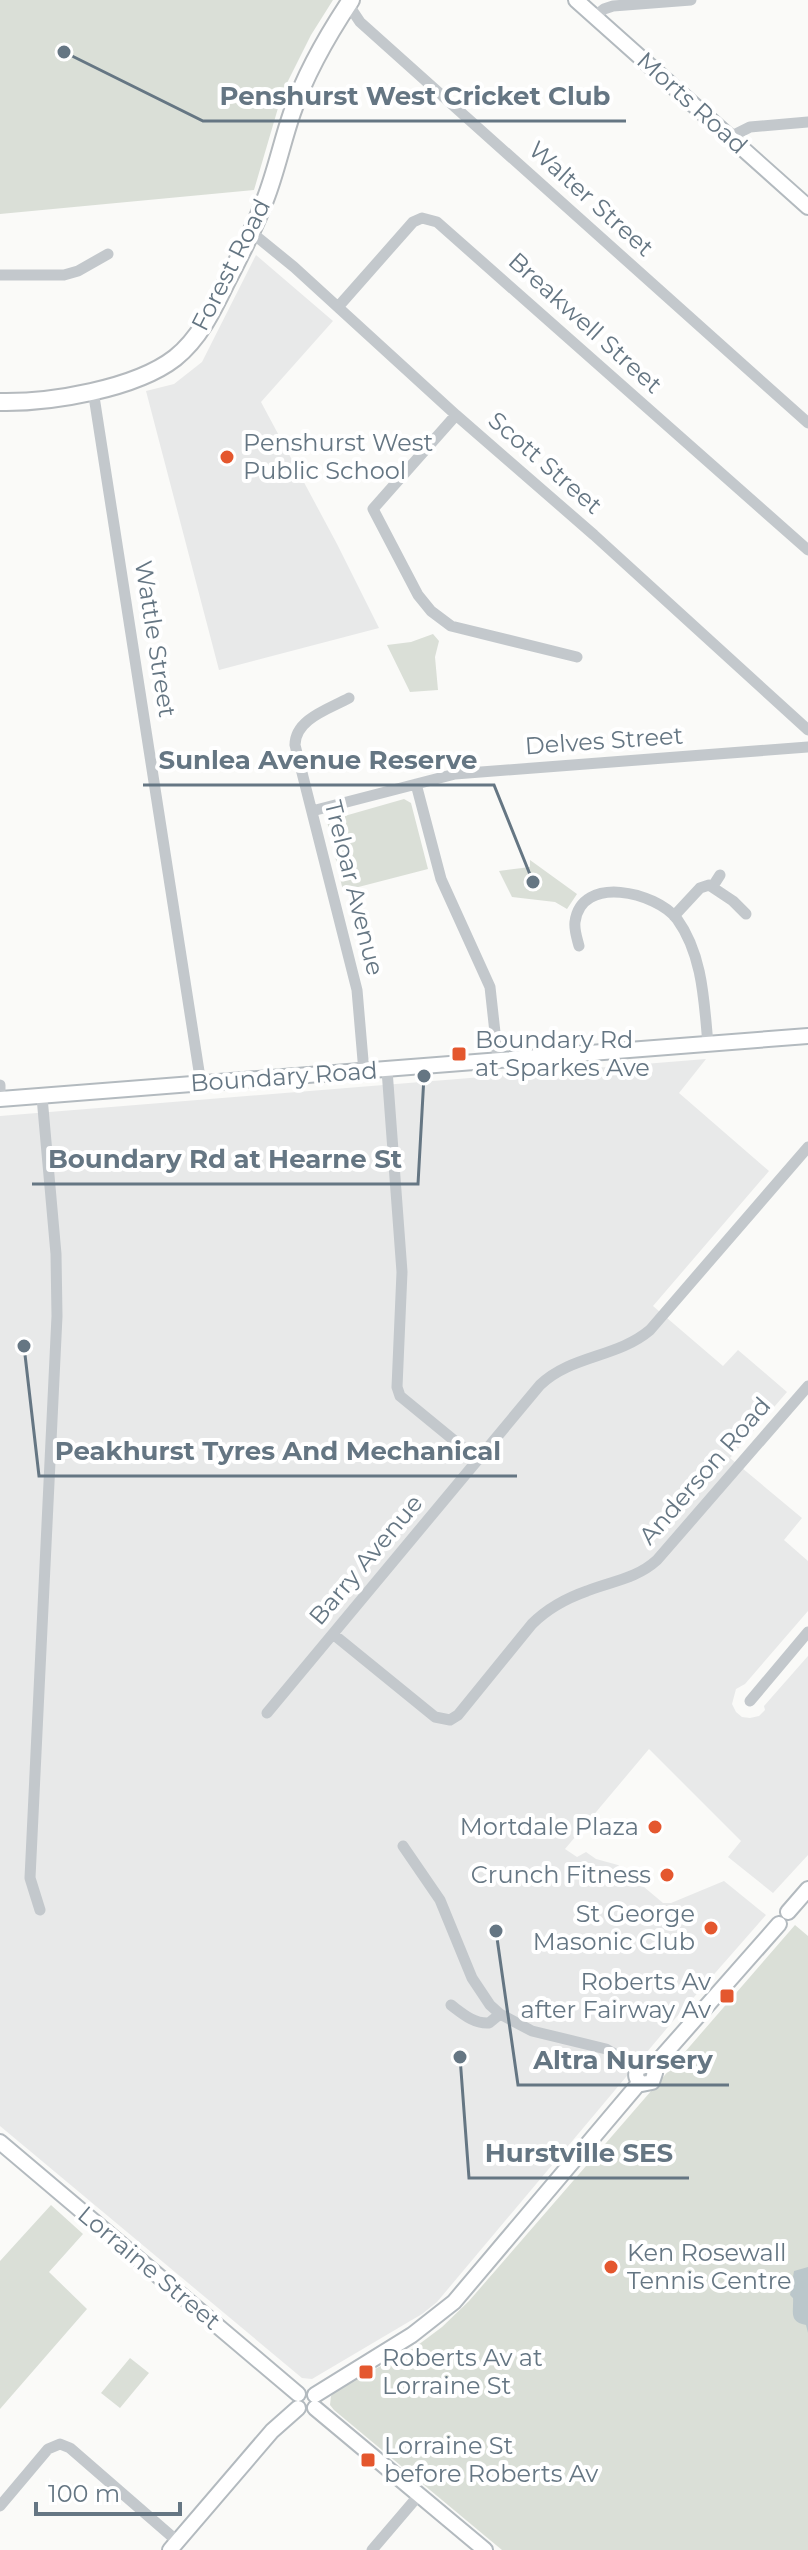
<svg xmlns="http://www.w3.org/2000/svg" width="808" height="2550" font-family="Montserrat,sans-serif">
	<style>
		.built { fill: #e8e9e9 }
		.green { fill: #dadfd7 }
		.water { fill: #bbc7cb }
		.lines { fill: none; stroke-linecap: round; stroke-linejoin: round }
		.secondary-casing { stroke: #b3babf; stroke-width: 18 }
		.primary-casing { stroke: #b5babe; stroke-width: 20 }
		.street { stroke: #c3c8cc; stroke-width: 11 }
		.secondary { stroke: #fff; stroke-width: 14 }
		.primary { stroke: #fff; stroke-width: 16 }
		.poi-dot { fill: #e4572e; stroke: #fff; stroke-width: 3 }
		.labels { text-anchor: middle; stroke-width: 8; stroke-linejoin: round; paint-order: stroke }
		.street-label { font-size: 24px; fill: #657683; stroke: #fff }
		.poi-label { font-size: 24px; fill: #657683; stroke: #fff; text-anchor: start }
		.leader { fill: none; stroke: #657683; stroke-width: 3 }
		.callout-dot { fill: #657683; stroke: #fff; stroke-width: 3 }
		.callout-label { font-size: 26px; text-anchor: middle; font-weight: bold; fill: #657683; stroke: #fff; stroke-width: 8; stroke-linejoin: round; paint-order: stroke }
	</style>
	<rect width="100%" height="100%" fill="#fafaf8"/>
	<path class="built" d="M256,255L333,321L261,402L337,544L379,628L219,670L146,391L174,384L202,362Z
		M706,1059L679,1093L769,1171L653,1306L723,1366L738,1350L787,1392L730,1458L802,1518L784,1540L808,1561V1611L745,1684L736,1689L732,1704L736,1712L742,1717L750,1718L759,1716L765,1710L764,1706L808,1656V1855L773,1893L728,1857L741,1841L649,1749L565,1849L577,1857L586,1852L596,1859L618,1865L663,1903H671L724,1881L766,1915L673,2021L437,2302L422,2314L312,2379L302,2378L0,2126V1116Z"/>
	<path class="green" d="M0,0H333L311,35L283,91L254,190L0,214Z
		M433,634L439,641L435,657L438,690L410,692L387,645L411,642Z
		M404,799L411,803L428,869L343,891L327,821Z
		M530,860L577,894L567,909L555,902L512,897L499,871L530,867Z
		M795,1925L808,1936V2550H502L334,2410L330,2405L331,2396L338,2389L414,2348L442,2327L469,2301Z
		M51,2205L83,2234L49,2272L87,2309L0,2409V2261Z
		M130,2358L149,2373L120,2408L101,2393Z"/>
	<path class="water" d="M808,2267V2333L806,2325C788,2322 794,2311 793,2298L790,2295L794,2271Z"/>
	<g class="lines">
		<defs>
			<path id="secondary" d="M576,0L808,207
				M0,1099L808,1036
				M788,1912L808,1889
				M652,2068L647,2065L639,2068C634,2074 636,2080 642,2084L652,2082L655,2073L652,2068L779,1924
				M0,2142L298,2394
				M315,2395L412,2335L454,2302L640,2082
				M315,2408L485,2550
				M170,2550L272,2431L298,2408"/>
			<path id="primary" d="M0,402C50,403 135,389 175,358C199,339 213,310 226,283C240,256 254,229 265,200C276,172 282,142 292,113C306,72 327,36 351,0"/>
		</defs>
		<use href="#secondary" class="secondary-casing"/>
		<use href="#primary" class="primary-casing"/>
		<path class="street" d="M348,4L360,22L808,423
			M594,17L604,9L613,6L691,0
			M730,137L750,127L808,122
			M251,232L294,267L456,415L594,535L808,730
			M0,275H64L78,271L108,254
			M338,307L413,222L422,218L437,222L808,550
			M93,390L201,1084
			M456,415L373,509L418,595L431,611L451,626L577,657
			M349,698C329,709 295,719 295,745L357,990L364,1072
			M416,784L441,879L490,987L498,1060
			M312,811L455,774L808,747
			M713,886L720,875
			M674,916L700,888L709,885L733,901L746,914
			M579,946C577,938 574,930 575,922C581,874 656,892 677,919C703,955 704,1002 708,1044
			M387,1070L402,1272L397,1387L400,1396L478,1460
			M0,1085V1099
			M333,1634L435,1717L450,1720L458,1715L532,1624C547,1609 567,1598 587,1591C612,1581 636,1579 657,1560L808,1386
			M750,1701L808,1632
			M267,1713L540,1385C571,1355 617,1358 650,1330L808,1147
			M403,1846L440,1900L472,1978L490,2005L500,2014L532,2031L606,2049L639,2068
			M40,1910L30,1878L57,1316L56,1254L42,1097
			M451,2005C463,2014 474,2024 489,2023L500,2014
			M0,2506L48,2449L60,2444L70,2448L177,2541
			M372,2550L419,2495"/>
		<use href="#secondary" class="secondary"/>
		<use href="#primary" class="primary"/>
	</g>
	<g class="poi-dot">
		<circle cx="227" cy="457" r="8"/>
		<rect x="451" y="1046" width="16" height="16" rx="4"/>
		<circle cx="655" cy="1827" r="8"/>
		<circle cx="667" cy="1875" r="8"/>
		<circle cx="711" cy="1928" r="8"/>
		<rect x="719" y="1988" width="16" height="16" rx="4"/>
		<circle cx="611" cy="2267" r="8"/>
		<rect x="358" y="2364" width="16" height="16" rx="4"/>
		<rect x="360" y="2452" width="16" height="16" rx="4"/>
	</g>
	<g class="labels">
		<g class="street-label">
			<text transform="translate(692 103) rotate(42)" y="8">Morts Road</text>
			<text transform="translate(591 199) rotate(42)" y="8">Walter Street</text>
			<text transform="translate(231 265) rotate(-63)" y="8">Forest Road</text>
			<text transform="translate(585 323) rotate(42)" y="8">Breakwell Street</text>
			<text transform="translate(545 463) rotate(41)" y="8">Scott Street</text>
			<text transform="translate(155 639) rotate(81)" y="8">Wattle Street</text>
			<text transform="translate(604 741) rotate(-4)" y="8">Delves Street</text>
			<text transform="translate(354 888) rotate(76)" y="8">Treloar Avenue</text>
			<text transform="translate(284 1077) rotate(-4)" y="8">Boundary Road</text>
			<text transform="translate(705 1471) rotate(-49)" y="8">Anderson Road</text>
			<text transform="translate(366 1560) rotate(-50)" y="8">Barry Avenue</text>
			<text transform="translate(149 2268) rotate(40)" y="8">Lorraine Street</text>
		</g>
		<g class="poi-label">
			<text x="243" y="451">Penshurst West<tspan x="243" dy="28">Public School</tspan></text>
			<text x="475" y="1048">Boundary Rd<tspan x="475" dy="28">at Sparkes Ave</tspan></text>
			<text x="639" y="1835" text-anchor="end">Mortdale Plaza</text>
			<text x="651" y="1883" text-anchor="end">Crunch Fitness</text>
			<text x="695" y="1922" text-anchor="end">St George<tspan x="695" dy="28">Masonic Club</tspan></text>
			<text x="711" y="1990" text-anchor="end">Roberts Av<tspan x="711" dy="28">after Fairway Av</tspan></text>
			<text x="627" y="2261">Ken Rosewall<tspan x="627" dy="28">Tennis Centre</tspan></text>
			<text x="382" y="2366">Roberts Av at<tspan x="382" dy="28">Lorraine St</tspan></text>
			<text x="384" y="2454">Lorraine St<tspan x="384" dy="28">before Roberts Av</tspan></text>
		</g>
	</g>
	<path class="leader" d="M64 52L203 121H626M533 882L494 785H143M424 1076L418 1184H32M24 1346L39 1476H517M496 1931L518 2085H729M460 2057L469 2178H689"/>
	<g class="callout-dot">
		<circle cx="64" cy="52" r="8"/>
		<circle cx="533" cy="882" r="8"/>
		<circle cx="424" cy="1076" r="8"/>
		<circle cx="24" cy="1346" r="8"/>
		<circle cx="496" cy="1931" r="8"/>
		<circle cx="460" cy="2057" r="8"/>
	</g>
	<g class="callout-label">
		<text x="415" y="105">Penshurst West Cricket Club</text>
		<text x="318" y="769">Sunlea Avenue Reserve</text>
		<text x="225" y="1168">Boundary Rd at Hearne St</text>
		<text x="278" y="1460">Peakhurst Tyres And Mechanical</text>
		<text x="623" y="2069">Altra Nursery</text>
		<text x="579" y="2162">Hurstville SES</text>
	</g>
	<path d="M36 2502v12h144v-12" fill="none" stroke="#657683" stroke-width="4"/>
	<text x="48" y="2502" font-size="24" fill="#657683" stroke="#ffffff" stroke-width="6" paint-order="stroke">100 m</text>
</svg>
